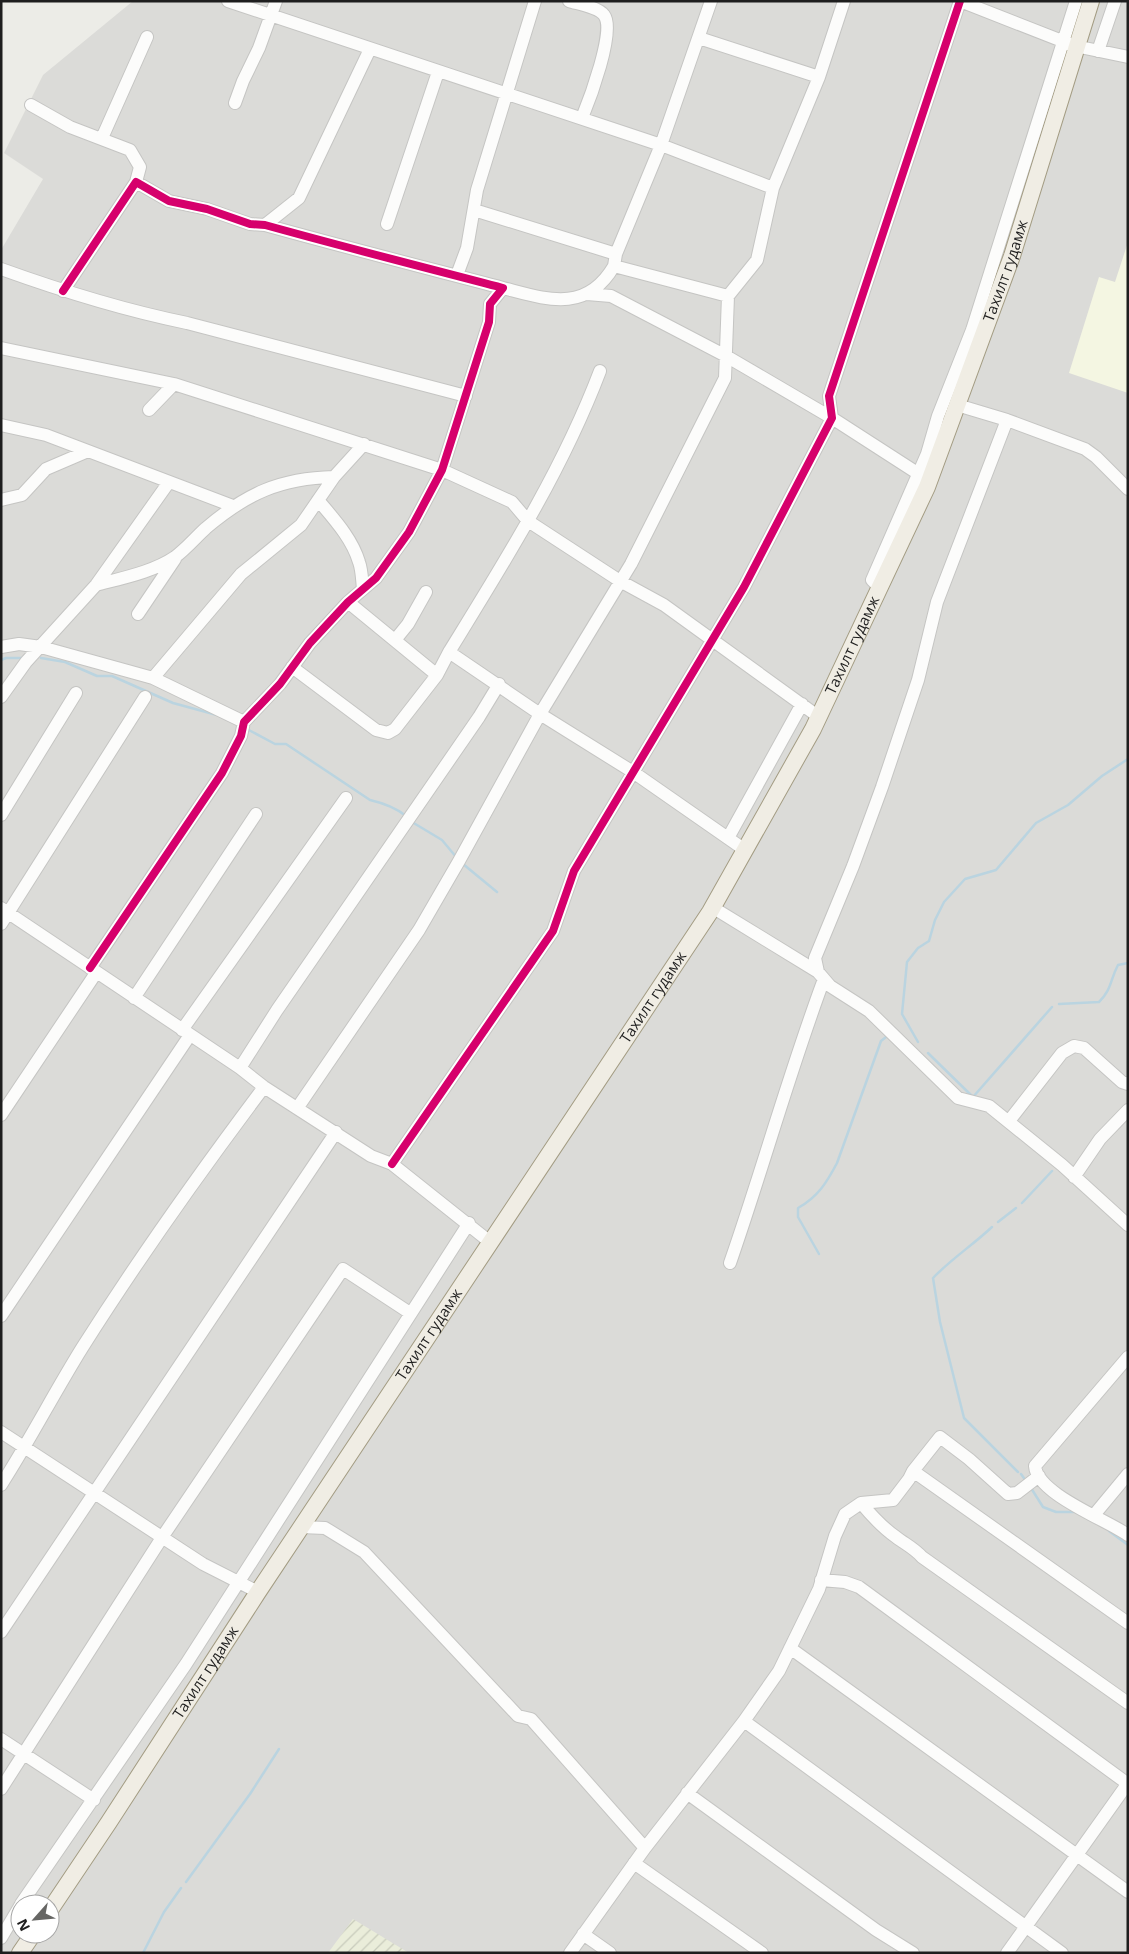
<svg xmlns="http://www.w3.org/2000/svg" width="1129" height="1954" font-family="'Open Sans',sans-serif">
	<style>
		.residential { fill: #dbdbd8; fill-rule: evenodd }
		.education { fill: #f4f6e2 }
		.farmland { fill: url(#farmland-furrows) }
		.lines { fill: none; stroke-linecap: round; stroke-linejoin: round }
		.stream { stroke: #bad4e0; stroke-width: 2.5 }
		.minor-casing { stroke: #c5c5c3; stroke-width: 14 }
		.major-casing { stroke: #a39c83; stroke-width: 18 }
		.minor { stroke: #fcfcfb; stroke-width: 12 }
		.major { stroke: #f0ede4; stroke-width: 16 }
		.cycleway-casing { stroke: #fff; stroke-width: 11 }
		.cycleway { stroke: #d6006c; stroke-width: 8 }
		.labels { text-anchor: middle; stroke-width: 5; stroke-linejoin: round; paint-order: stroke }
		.street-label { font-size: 15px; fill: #1e1e1e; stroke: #fff }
	</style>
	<defs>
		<pattern id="farmland-furrows" width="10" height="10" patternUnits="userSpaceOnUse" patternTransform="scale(1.25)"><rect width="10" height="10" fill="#eaedda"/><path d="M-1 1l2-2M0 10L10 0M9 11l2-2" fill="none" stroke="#c8cbbb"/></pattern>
	</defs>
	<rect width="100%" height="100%" fill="#ecece7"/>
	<path class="residential" d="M133,1H1128V1953H1V250L43,179L4,153L43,75ZM20,1904H50V1934H20Z"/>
	<path class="education" d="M1128,242V393L1069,373L1099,277L1115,282Z"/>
	<path class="farmland" d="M353,1919L409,1953H328Z"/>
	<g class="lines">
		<path class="stream" d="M41,658L65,662L97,676H112L173,703L217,715
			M1,660L6,658H22
			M247,729L275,744H286L370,800C383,803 395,807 406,816
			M412,822L442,840L457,858
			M463,864L497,892
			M1059,1004L1099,1002C1112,989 1110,980 1118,965L1128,963
			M918,1042L902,1014L907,962L918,948L929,941L935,920L944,902L965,879L996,870L1036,823L1068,805L1102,776L1128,759
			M928,1053L973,1097L1052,1007
			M1022,1203L1052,1171
			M998,1222L1016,1208
			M992,1227C973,1245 951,1259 933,1278L940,1322L964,1418L1018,1472
			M819,1254L798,1217V1208C818,1197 827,1182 837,1163L881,1041L886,1037
			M1021,1474L1026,1481
			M1031,1488L1043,1507L1056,1512H1074
			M1109,1531L1128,1545
			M186,1882L250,1794L279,1749
			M143,1953L164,1912L181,1888"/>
		<defs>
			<path id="minor" d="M228,1L661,145L773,188
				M569,1C578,4 598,7 604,15C616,30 589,101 582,118
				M960,1L1075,46L1128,57
				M699,38L819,77
				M1098,51L1115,1
				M235,103L243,81L259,48L276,1
				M31,105L70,127L130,150L140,167L136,182
				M102,138L147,37
				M474,210L616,254
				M387,224L438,72
				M265,225L299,198L370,49
				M614,266L616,254L661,145L711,1
				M1,269C62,291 123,310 187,323L466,396
				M457,275L467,248L477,190L535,1
				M503,288C546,299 586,314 614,266L728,296
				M63,291L136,182L169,201L207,209L250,224L265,225C344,247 423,267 503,288L490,304L489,322L442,470L409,532L376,578L348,602L310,643L280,684L244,722L241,736L222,773L90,968
				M587,294L611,296L726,356L832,418L925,478
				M1,348L174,384L442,470L512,502L528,521L620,581L664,605L819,717
				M957,405L1007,420L1085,449L1096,457L1128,489
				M149,410L174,384
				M1,425L46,435L233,506
				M1,500L22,495L46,469L88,451
				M318,500C333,518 352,538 359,562C362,570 362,580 363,589
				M96,585C122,578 153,572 175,557C186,549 196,537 206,528C246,494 280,478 334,477
				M880,588L872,580L927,454L938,416L972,330L1076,1
				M348,602L437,675L449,652L540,714L633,772L745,850
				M138,614L175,559
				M395,640L408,624L426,592
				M1,647L19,644L41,647L153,678L244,722
				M449,652C505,561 562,471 600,371
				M292,667L376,730L388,733L395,729L437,675
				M153,678L241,574L301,525L334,477L364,444
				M1,697L26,662L96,585L169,482
				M1,815L76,693
				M728,838L802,704
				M712,907L818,972L830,986L869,1011L958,1098L989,1106L1062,1165L1128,1225
				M1,908L240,1068L264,1087L371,1156L392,1164L490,1242
				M1,924L145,697
				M818,972L815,958L853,866L882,787L918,680L937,602L1007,420
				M134,998L256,814
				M182,1030L346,798
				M240,1068L277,1010L479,717L499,684
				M298,1107L419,930L459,861L540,714L631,564L725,378L728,296L757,260L773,188L819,77L844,1
				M1,1115L96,973
				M1009,1121L1062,1053L1074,1046L1084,1048L1122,1082L1128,1084
				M392,1164L553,931L574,871L744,587L832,418L829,396L960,1
				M1074,1177L1100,1139L1128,1110
				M730,1263C763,1168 789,1073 824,979
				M1,1316L190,1035
				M1128,1357L1035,1466C1037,1494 1107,1520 1128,1535
				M1,1432L203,1564L258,1592
				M913,1471L940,1437L969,1459L1008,1494L1017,1493L1039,1476
				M1,1485C30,1440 54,1393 82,1348C139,1258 200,1172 264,1087
				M861,1503L893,1500L909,1479L913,1471L1128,1623
				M1094,1515L1128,1474
				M301,1527L325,1528L364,1552L518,1716L531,1719L645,1848
				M821,1580L845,1582L859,1587L1128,1784
				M1,1632L336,1132
				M790,1648L1128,1892
				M744,1721L1062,1953
				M1,1739L94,1800
				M1,1789L163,1536L343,1269L410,1313
				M687,1793L876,1930L913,1953
				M634,1863L762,1953
				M21,1904L186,1664L469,1223
				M583,1934L610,1953
				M1,1938L20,1906
				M570,1953L645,1848L744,1721L779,1671L819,1589L835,1536L845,1514L861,1503C871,1515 883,1528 896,1537C905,1544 914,1548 922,1557L1128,1703
				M1007,1953L1128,1783"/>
			<g id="major">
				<path id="s1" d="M50,1910L109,1822L258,1592L710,912L813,729L927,487L1012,256L1091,1"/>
				<path d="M20,1953L33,1934"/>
			</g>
		</defs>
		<use href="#minor" class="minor-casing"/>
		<use href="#major" class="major-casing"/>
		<use href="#minor" class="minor"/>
		<use href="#major" class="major"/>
		<defs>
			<path id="cycleway" d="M63,291L136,182L169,201L207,209L250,224L265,225C344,247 423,267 503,288L490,304L489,322L442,470L409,532L376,578L348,602L310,643L280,684L244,722L241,736L222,773L90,968
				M392,1164L553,931L574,871L744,587L832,418L829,396L960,1"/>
		</defs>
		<use href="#cycleway" class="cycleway-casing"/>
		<use href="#cycleway" class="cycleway"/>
	</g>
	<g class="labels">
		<g class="street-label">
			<text dy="5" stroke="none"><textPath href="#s1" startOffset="1904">Тахилт гудамж</textPath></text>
			<text dy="5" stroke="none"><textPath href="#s1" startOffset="1499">Тахилт гудамж</textPath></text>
			<text dy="5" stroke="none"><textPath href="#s1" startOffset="1094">Тахилт гудамж</textPath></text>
			<text dy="5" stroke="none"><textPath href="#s1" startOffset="689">Тахилт гудамж</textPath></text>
			<text dy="5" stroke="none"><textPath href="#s1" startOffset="284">Тахилт гудамж</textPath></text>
		</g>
	</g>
	<rect width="1129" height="1954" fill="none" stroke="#1e1e1e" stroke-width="5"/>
	<g transform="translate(35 1919) rotate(243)"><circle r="24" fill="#ffffff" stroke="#a5a5a5"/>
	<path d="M0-4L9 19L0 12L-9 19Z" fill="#666664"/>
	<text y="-8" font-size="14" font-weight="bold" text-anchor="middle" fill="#1e1e1e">N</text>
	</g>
</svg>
